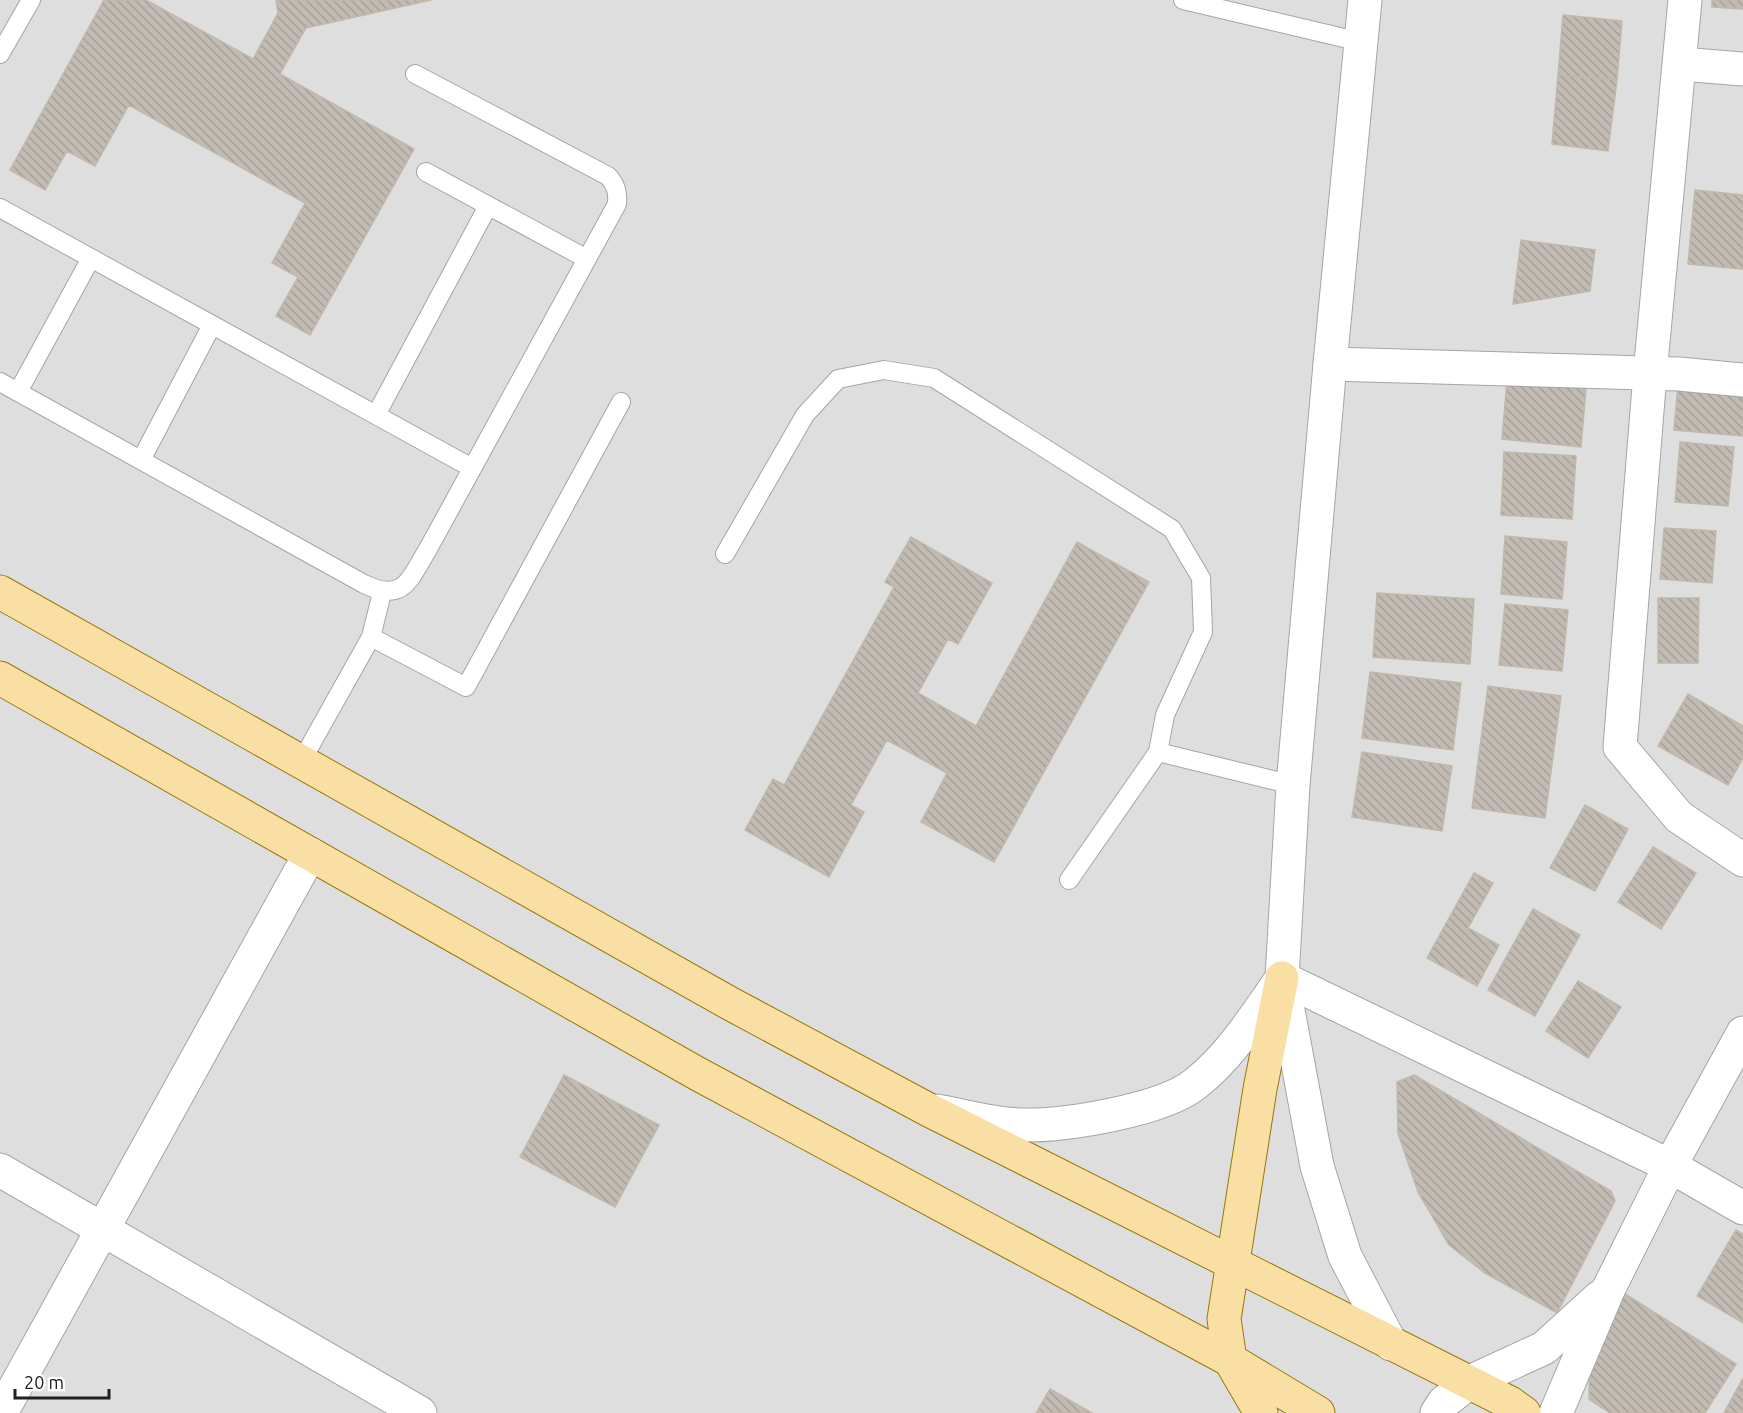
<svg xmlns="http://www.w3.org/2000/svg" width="1743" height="1413" font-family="Ubuntu,sans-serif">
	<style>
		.residential { fill: #dfdede }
		.building { fill: url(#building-back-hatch); stroke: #c2b8aa; stroke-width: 1.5 }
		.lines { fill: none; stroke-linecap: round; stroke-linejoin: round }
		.service-casing { stroke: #a5a5a5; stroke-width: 20 }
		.minor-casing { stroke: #a5a5a5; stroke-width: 35 }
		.tertiary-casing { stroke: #a5a5a5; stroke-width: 35 }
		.primary-casing { stroke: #987905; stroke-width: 35 }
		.service { stroke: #fff; stroke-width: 18 }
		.minor { stroke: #fff; stroke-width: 33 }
		.tertiary { stroke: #fff; stroke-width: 33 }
		.primary { stroke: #f9dfa4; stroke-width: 33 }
	</style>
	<defs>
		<pattern id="building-back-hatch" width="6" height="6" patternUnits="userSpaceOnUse" patternTransform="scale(1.5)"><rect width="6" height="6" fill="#c1bbb4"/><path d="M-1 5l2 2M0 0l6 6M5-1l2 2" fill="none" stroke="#a6a09a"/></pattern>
	</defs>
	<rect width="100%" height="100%" fill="#f1efe8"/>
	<path class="residential" d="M0,0H1743V1413H0Z"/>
	<path class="building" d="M104,0H146L253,59L278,13L276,0H431L306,28L280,74L414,149L310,335L276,316L298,277L272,263L305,203L129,105L95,166L67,151L45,190L10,170Z
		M1712,0H1743V9L1712,7Z
		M1563,15L1622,21L1617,80L1558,75Z
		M1558,75L1617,80L1608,151L1552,144Z
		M1695,190L1743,195V269L1688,264Z
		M1521,240L1595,250L1590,291L1513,304Z
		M1679,374L1743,380V436L1674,430Z
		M1507,380L1586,388L1581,447L1502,439Z
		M1680,442L1734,447L1728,506L1675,502Z
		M1504,452L1576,456L1572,519L1501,515Z
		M1664,528L1716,531L1712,583L1660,579Z
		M1505,536L1567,542L1562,599L1501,594Z
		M911,537L992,583L958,644L948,639L918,693L976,726L1077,542L1149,582L994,862L921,822L947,773L887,740L851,805L864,812L829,877L745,830L773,779L784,785L894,587L885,582Z
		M1377,593L1474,599L1470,664L1373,657Z
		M1658,598H1699L1698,663H1658Z
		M1505,604L1568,610L1562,671L1499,665Z
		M1370,672L1461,683L1453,750L1362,738Z
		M1488,686L1561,696L1545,818L1472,808Z
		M1688,694L1743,726V758L1728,785L1658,746Z
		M1362,752L1452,766L1442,831L1352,817Z
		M1585,805L1628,829L1595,891L1550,868Z
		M1653,847L1696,873L1661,929L1618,902Z
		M1474,873L1493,883L1468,928L1499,945L1477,986L1427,958Z
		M1533,909L1580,935L1535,1016L1488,990Z
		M1578,981L1621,1007L1588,1058L1546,1031Z
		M564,1075L659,1125L615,1207L520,1157Z
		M1414,1075L1611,1191L1615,1201L1557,1313L1485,1273L1449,1245L1418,1192L1398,1133L1397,1082Z
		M1736,1230L1743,1234V1323L1697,1296Z
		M1622,1292L1736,1364L1705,1413H1610L1589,1399L1590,1341Z
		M1743,1378V1413H1724Z
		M1050,1389L1092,1413H1036Z"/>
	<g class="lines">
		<defs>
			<path id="service" d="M1183,0L1361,42
				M0,54L31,0
				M426,172L587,259
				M0,208L472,468
				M0,382L364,584C404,603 409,580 428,549L617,204C618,192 616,185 608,176L415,74
				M18,392L91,258
				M376,415L488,206
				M141,460L212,325
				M725,554L805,415L838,379L884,370L934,378L1172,529L1201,578L1203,632L1165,715L1158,752L1293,785
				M371,637L466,687L621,402
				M301,762L371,637L382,593
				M1069,880L1158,752"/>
			<path id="minor" d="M1685,0L1650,374L1620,747L1679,817L1743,860
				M1681,64L1743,69
				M1330,364L1679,374L1743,380
				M1282,978L1670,1166L1743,1208
				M0,1170L420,1413
				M1470,1382L1544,1348L1600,1297
				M1,1413L310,854
				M1556,1413L1608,1290L1670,1166L1743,1033"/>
			<path id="tertiary" d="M1365,0L1330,364L1293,785L1282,978L1317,1166L1345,1256L1391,1344
				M937,1111C965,1116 995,1125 1023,1125C1065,1126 1163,1110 1195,1084C1231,1056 1256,1015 1282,978
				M1437,1413L1444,1402L1470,1382"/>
			<path id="primary" d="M0,592L731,1004L927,1109L1510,1403L1524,1413
				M0,678L698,1074L1230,1360L1318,1413
				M1261,1413L1230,1360L1224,1319L1260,1089L1282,978"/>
		</defs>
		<use href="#service" class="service-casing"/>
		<use href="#minor" class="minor-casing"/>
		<use href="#tertiary" class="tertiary-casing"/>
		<use href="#primary" class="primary-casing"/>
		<use href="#service" class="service"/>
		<use href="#minor" class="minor"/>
		<use href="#tertiary" class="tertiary"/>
		<use href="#primary" class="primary"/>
	</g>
	<path d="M15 1389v9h94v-9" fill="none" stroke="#212121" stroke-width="3"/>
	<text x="24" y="1389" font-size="18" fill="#212121" stroke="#ffffff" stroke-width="4.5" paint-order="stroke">20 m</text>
</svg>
